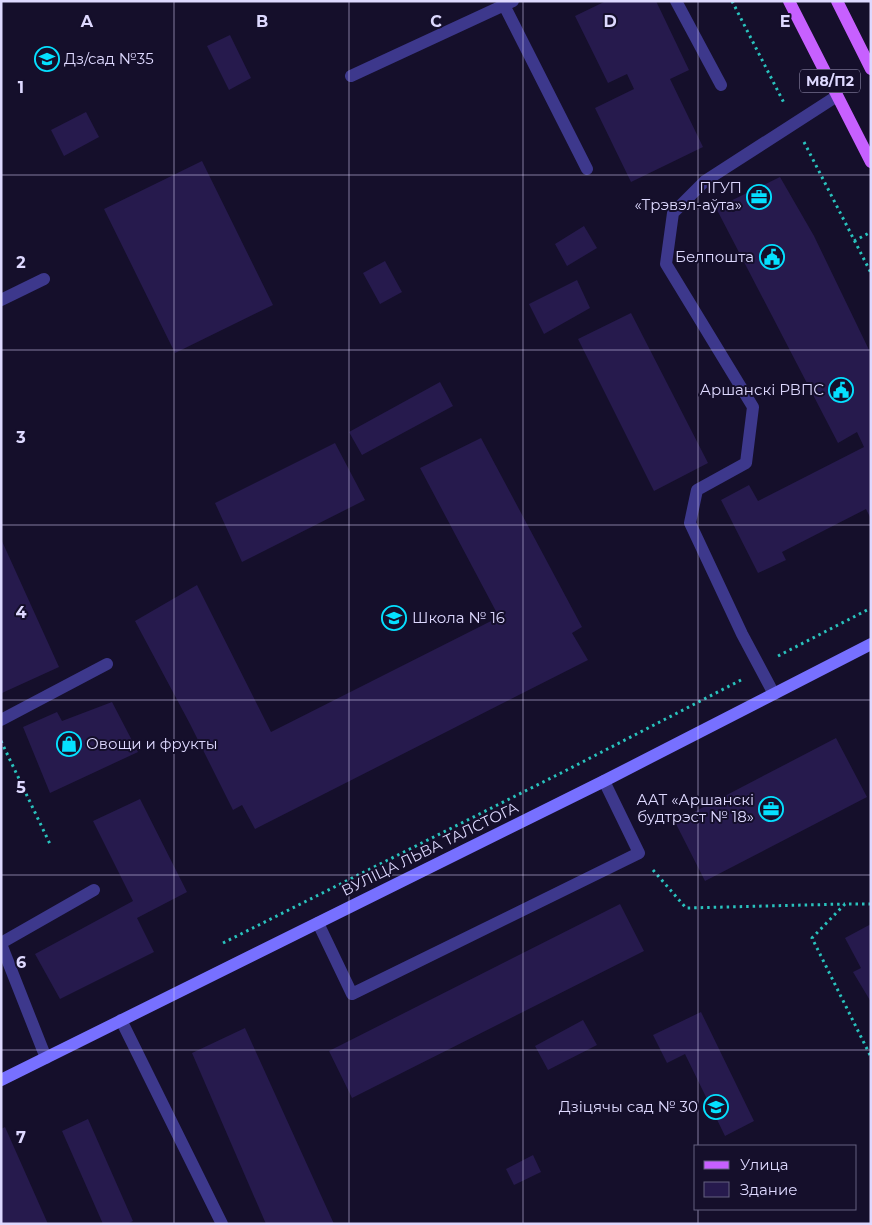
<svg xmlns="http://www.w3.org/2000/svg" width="872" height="1225" font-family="Montserrat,sans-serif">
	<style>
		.building { fill: #261a4d }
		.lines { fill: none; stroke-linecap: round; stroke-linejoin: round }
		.path { stroke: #29c2bd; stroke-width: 3; stroke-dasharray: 2.5 4; stroke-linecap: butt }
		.lane { stroke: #3d388c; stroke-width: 12 }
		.secondary { stroke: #7770ff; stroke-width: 12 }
		.primary { stroke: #c760ff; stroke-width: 12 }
		.grid { fill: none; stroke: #ded9ff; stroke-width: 1; stroke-opacity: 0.55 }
		.labels { text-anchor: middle; stroke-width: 4; stroke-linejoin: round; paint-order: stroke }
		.shield { fill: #150f2b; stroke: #a29cbf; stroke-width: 1 }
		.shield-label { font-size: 14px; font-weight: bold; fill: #ded9ff }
		.poi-label { font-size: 15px; fill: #ded9ff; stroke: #150f2b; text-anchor: end }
		.street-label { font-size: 15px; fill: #ded9ff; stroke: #150f2b }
		.grid-label { font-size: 16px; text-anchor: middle; font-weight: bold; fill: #ded9ff; stroke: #150f2b; stroke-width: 4; stroke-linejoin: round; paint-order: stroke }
	</style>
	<rect width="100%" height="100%" fill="#150f2b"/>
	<path class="building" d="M606,1H656L689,70L670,79L703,147L631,182L595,108L634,89L627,74L608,83L575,16Z
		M230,35L251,78L229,90L207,46Z
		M86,112L99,137L64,156L51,130Z
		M202,161L273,305L175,353L104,209Z
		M780,177L814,236L871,354V519L866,509L782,552L786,560L758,573L721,500L749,485L758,501L864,447L857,432L838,443L716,208Z
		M584,226L597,248L567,266L555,244Z
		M385,261L402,292L380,304L363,273Z
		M577,280L590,308L544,334L529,304Z
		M631,313L708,463L654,491L578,339Z
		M440,382L453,406L362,455L349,432Z
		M481,438L582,627L572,633L588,660L255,829L242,805L233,810L190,724L135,621L197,585L271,732L499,617L420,468Z
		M335,443L365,500L242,562L215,503Z
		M1,539L59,667L2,693L1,690Z
		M112,702L138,752L50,793L23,727L57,712L62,721Z
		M836,738L867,797L705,881L675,822Z
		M140,799L187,892L137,918L154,952L60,999L35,954L133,901L93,821Z
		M620,904L644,951L352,1098L329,1051Z
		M871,924V1002L853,972L861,968L845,938Z
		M701,1012L754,1121L725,1136L685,1054L667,1063L653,1035Z
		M583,1020L597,1045L548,1070L535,1046Z
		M245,1028L334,1224H266L192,1053Z
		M88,1119L133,1221L127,1224H103L62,1131Z
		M5,1127L48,1224H1V1129Z
		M533,1155L541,1172L514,1185L506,1169Z"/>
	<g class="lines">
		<path class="path" d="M732,1L784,103
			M804,142L871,273
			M854,241L871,232
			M778,656L871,608
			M1,741L50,844
			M653,870L686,908L845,904
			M871,904H845L812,938L871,1057
			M223,943L565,771L741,680"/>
		<path class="lane" d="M676,1L721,85
			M504,5L587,169
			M351,76L513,1
			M1,300L44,279
			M774,694L742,634L690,523L697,490L746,463L753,407L666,264L673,213L705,181L837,96
			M1,720L107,664
			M318,923L352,994L639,853L604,781
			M1,943L94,890
			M1,944L46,1058
			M121,1020L222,1224"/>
		<path class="secondary" d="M1,1080L604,781L871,644"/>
		<path class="primary" d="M789,1L871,162
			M837,1L871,69"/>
	</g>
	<path class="grid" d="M174,1V1224M349,1V1224M523,1V1224M698,1V1146M1,175H871M1,350H871M1,525H871M1,700H871M1,875H871M1,1050H871M698,1209V1224"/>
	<defs>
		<symbol id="school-ring" viewBox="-11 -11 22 22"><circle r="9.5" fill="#150f2b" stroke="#05e0ff" stroke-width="1.5"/><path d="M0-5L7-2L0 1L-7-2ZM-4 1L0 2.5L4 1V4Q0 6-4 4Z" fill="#05e0ff"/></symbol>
		<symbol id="office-ring" viewBox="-11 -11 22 22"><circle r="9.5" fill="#150f2b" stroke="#05e0ff" stroke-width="1.5"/><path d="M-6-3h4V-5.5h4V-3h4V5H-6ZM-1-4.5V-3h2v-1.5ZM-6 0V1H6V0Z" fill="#05e0ff"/></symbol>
		<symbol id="civic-ring" viewBox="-11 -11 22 22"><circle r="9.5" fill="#150f2b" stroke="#05e0ff" stroke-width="1.5"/><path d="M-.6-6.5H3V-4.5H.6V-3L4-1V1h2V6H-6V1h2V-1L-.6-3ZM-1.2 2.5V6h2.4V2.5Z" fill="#05e0ff"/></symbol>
		<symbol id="shop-ring" viewBox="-11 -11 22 22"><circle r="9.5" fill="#150f2b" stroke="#05e0ff" stroke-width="1.5"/><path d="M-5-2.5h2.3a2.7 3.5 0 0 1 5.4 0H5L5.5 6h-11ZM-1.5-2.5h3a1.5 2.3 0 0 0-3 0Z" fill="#05e0ff"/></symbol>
	</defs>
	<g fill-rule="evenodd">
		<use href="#school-ring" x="33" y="45" width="28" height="28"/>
		<use href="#office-ring" x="745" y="183" width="28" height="28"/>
		<use href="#civic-ring" x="758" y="243" width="28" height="28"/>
		<use href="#civic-ring" x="827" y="376" width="28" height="28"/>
		<use href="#school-ring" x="380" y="604" width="28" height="28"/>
		<use href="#shop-ring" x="55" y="730" width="28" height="28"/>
		<use href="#office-ring" x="757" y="795" width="28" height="28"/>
		<use href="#school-ring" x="702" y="1093" width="28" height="28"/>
	</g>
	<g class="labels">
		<rect class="shield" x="800" y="69.5" width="60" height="23" rx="4"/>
		<g class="shield-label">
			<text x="830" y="86">М8/П2</text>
		</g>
		<g class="poi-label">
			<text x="64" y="64" text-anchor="start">Дз/сад №35</text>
			<text x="742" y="193">ПГУП<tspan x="742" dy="17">«Трэвэл-аўта»</tspan></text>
			<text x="754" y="262">Белпошта</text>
			<text x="824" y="395">Аршанскі РВПС</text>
			<text x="412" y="623" text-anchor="start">Школа № 16</text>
			<text x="86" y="749" text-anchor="start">Овощи и фрукты</text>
			<text x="754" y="805">ААТ «Аршанскі<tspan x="754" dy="17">будтрэст № 18»</tspan></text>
			<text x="698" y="1112">Дзіцячы сад № 30</text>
		</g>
		<g class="street-label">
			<text transform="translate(430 849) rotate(-26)" y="5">ВУЛІЦА ЛЬВА ТАЛСТОГА</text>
		</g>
	</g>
	<g class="grid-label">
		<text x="87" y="27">A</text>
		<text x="262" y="27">B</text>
		<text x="436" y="27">C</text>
		<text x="610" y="27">D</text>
		<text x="785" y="27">E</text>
		<text x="21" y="93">1</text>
		<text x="21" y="268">2</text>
		<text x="21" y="443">3</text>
		<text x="21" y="618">4</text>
		<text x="21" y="793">5</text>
		<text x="21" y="968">6</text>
		<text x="21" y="1143">7</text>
	</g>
	<rect width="872" height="1225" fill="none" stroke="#ded9ff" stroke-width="5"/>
	<rect x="694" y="1145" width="162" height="65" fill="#150f2b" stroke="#656080"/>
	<rect x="704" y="1161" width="25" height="8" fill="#c760ff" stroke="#656080"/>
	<text x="740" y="1170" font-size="15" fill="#ded9ff">Улица</text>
	<rect x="704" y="1182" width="25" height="15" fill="#261a4d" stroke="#656080"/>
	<text x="740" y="1195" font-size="15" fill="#ded9ff">Здание</text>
</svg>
